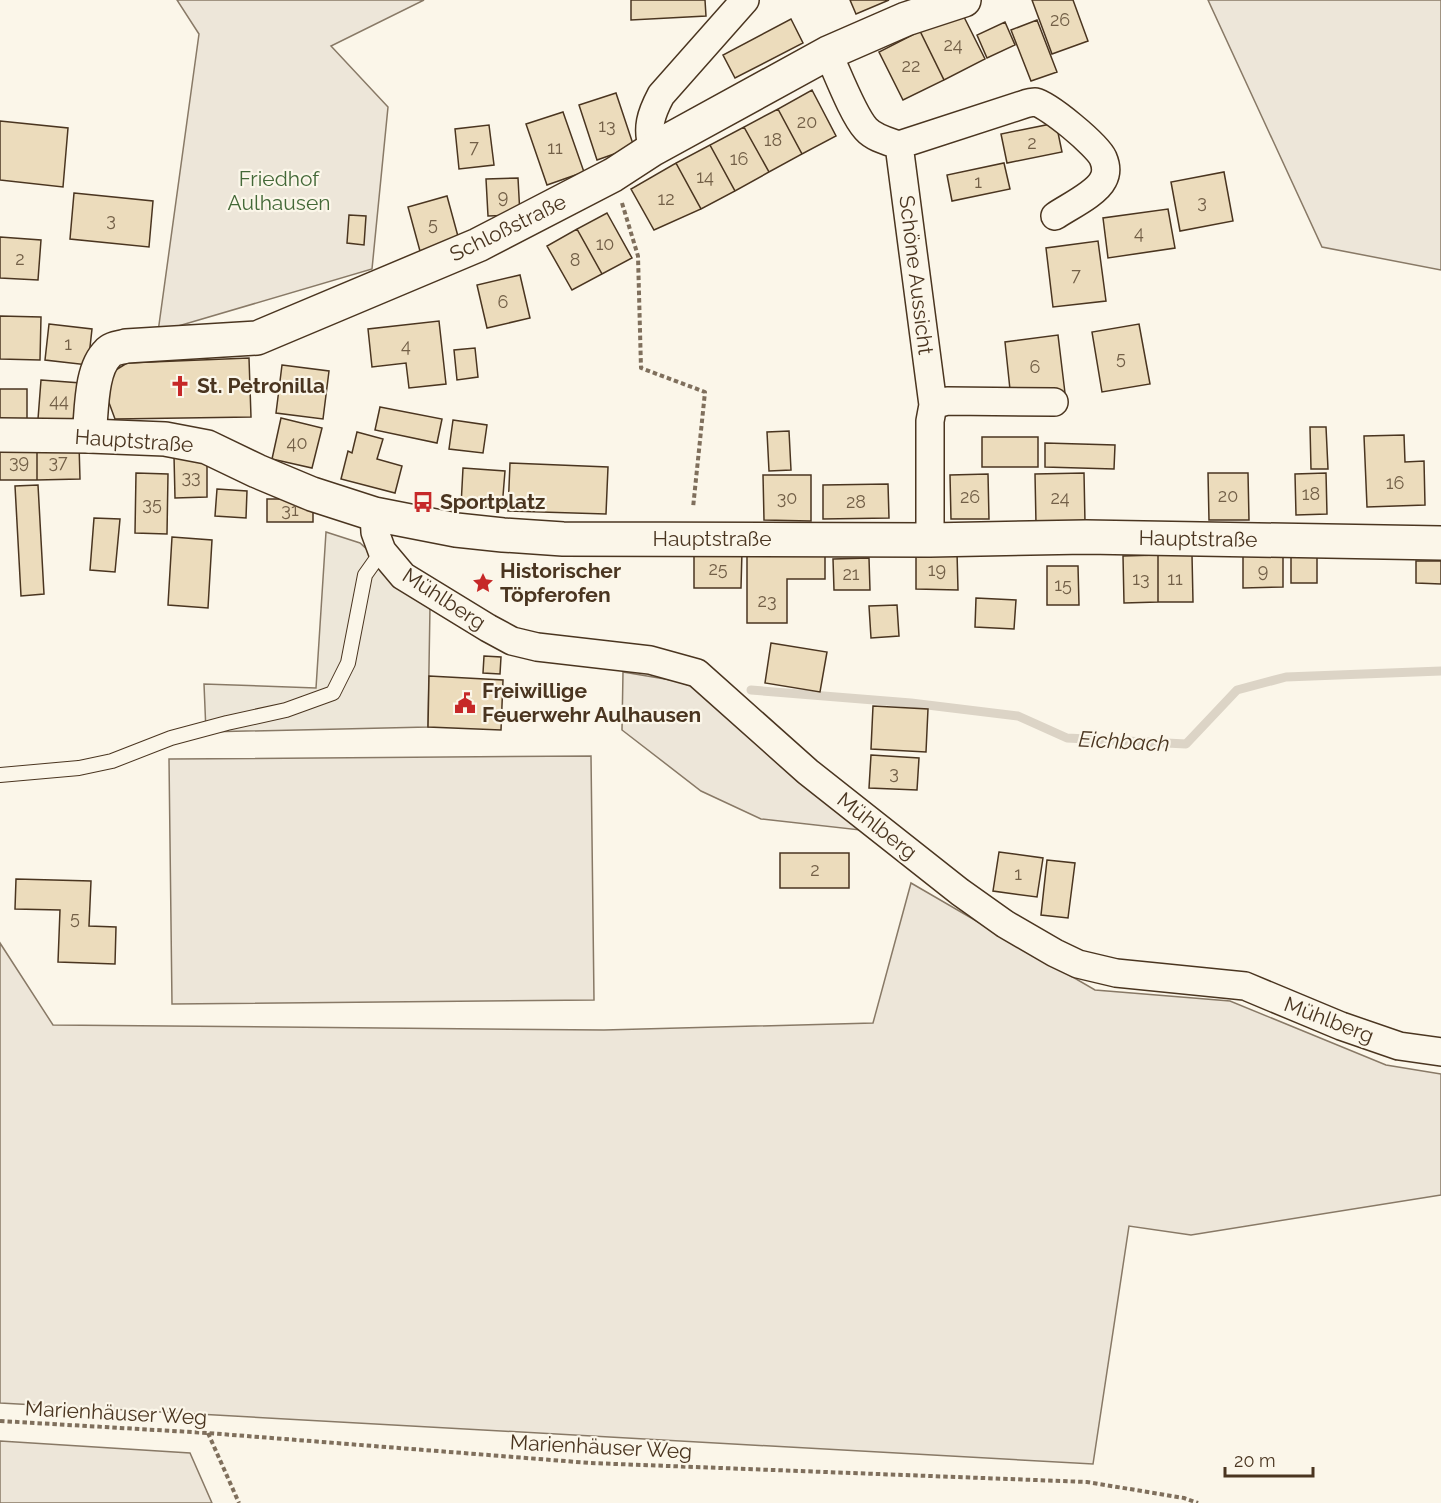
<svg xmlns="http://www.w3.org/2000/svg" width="1441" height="1503" font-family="Raleway,sans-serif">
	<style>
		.green { fill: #ede6d9; stroke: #887966; stroke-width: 1.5 }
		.parking { fill: #ede7d9; stroke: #887966; stroke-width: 1.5 }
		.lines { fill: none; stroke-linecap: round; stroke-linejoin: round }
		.stream { stroke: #dcd4c6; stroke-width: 9 }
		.building { fill: #ecdcbc; stroke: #4a3520; stroke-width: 1.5 }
		.service-casing { stroke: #4a3520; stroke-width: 16 }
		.minor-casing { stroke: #4a3520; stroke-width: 30 }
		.tertiary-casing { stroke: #4a3520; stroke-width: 36 }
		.secondary-casing { stroke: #4a3520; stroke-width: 36 }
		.path { stroke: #7f6f5c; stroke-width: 4; stroke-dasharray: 4.5 3; stroke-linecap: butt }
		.service { stroke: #fbf6e9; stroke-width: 14 }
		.minor { stroke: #fbf6e9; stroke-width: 27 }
		.tertiary { stroke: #fbf6e9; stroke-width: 33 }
		.secondary { stroke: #fbf6e9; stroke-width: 33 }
		.labels { text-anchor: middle; stroke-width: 4.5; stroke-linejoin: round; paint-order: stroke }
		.number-label { font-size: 18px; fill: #725f47 }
		.park-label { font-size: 21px; fill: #436837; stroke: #fbf6e9 }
		.street-label { font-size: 21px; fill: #4a3520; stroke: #fbf6e9 }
		.poi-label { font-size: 21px; font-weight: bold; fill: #4a3520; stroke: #fbf6e9; text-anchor: start }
		.water-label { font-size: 22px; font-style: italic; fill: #4a3520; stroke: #fbf6e9 }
	</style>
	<rect width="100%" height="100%" fill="#fbf6e9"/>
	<path class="green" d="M177,0H424L331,46L388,107L372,269L158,332L199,34Z
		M1208,0H1441V270L1322,247Z
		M623,672L677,681L699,689L860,824V830L761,819L701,791L622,730Z
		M591,756L594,1000L172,1004L169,759Z
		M911,883L1095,990L1230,1001L1386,1065L1441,1074V1195L1191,1235L1129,1226L1093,1464L0,1403V943L53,1025L604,1030L873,1023Z
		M0,1441L190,1453L212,1503H0Z"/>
	<path class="parking" d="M326,532L360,543L430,607L428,727L206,732L204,684L316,688Z"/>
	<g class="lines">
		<path class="stream" d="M751,690L911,703L1018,716L1067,738L1186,744L1237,690L1286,677L1441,671"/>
	</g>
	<path class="building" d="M631,0H705L706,16L631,20Z
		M850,0H889L856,14Z
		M1032,0H1073L1088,41L1052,54Z
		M961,11L985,59L944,80L920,31Z
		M791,19L803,43L735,78L723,55Z
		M1037,20L1057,72L1031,81L1011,30Z
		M1005,22L1015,45L987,58L977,35Z
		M920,31L944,80L903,100L879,52Z
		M812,90L836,136L802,154L778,109Z
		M616,93L634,147L597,160L579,105Z
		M778,109L802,154L769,172L744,127Z
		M563,112L584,172L547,185L526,124Z
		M0,121L68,128L63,187L0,180Z
		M1056,123L1062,152L1007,163L1001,134Z
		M489,125L494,165L459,169L455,129Z
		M744,127L769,172L735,191L710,145Z
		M710,145L735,191L701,209L676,163Z
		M676,163L701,209L654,230L631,189Z
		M1004,163L1010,189L952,201L947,175Z
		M1224,172L1233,221L1180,231L1171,182Z
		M518,178L520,215L488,216L486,179Z
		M74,193L153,201L149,247L70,239Z
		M447,196L459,240L420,251L408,207Z
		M1168,209L1175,248L1108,258L1103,218Z
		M607,213L632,258L602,274L577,229Z
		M349,215L366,216L364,245L347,243Z
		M577,229L602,274L572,290L547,246Z
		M0,237L41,240L38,280L0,278Z
		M1098,241L1106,301L1053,307L1046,248Z
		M520,275L530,318L487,328L477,285Z
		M0,316L41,317L40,360L0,359Z
		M439,321L446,384L409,388L406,363L372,367L368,329Z
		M49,324L92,329L88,365L45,360Z
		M1139,324L1150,384L1102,392L1092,332Z
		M1058,335L1065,393L1011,399L1005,342Z
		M475,348L478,377L457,380L454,350Z
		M249,358L251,417L115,419L108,400L111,373L127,363Z
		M282,365L329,371L323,419L276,413Z
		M41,380L81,383L78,422L38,419Z
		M0,389H27V420H0Z
		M380,407L442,419L437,443L375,430Z
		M281,418L322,428L312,468L272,459Z
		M453,420L487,425L483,453L449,449Z
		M1310,427H1326L1328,469H1311Z
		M789,431L791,470L769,471L767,432Z
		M357,432L383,439L377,459L402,466L395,493L341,479L348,451L352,453Z
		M1404,435L1405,462L1424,461L1425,505L1367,507L1364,436Z
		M982,437H1038V467H982Z
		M1045,443L1115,445L1114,469L1045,467Z
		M37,444H79L80,479L37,480Z
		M37,444V480H0V445Z
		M174,456H207V497L175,498Z
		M510,463L608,467L606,514L508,511Z
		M463,468L505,471L502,508L461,506Z
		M136,473L168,474L167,534L135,533Z
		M1084,473L1085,523L1036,524L1035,474Z
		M1208,473H1248L1249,520H1209Z
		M1326,473L1327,514L1296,515L1295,474Z
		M988,474L989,519H951L950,475Z
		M763,475H811V521L764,520Z
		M888,484L889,518L823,519V485Z
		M38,485L44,594L21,596L15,486Z
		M217,489L247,491L246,518L215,516Z
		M267,499H313V522H267Z
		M94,518L120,519L115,572L90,570Z
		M172,537L212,540L208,608L168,605Z
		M694,551H742L741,588H694Z
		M916,551L957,552L958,590L916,589Z
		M747,554H825V579H787V623H747Z
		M1243,554H1283V587L1243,588Z
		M1158,555V602L1124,603L1123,556Z
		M1158,555H1192L1193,602H1158Z
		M1291,557H1317V583H1291Z
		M869,558L870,590H834L833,559Z
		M1416,561H1441V584L1416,583Z
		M1047,566H1078L1079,605H1047Z
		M976,598L1016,600L1014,629L975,627Z
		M897,605L899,636L871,638L869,606Z
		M771,643L827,652L820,692L765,683Z
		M484,656L501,657L500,674L483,673Z
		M429,676L503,680L501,730L428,727Z
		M873,706L928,709L926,752L871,749Z
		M871,755L919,758L917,790L869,788Z
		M999,852L1043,858L1037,897L993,891Z
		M780,853H849V888H780Z
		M1047,860L1075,863L1068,918L1041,915Z
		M16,879L91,881L89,926L116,927L115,964L58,962L60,910L15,909Z"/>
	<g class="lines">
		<defs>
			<path id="service" d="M0,775L79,768L112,761L171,738L227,723L286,710L333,693L348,663L365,575L382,551"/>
			<path id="minor" d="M828,53C837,72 853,115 866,129C874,138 887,141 899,145L1025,104C1027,103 1034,102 1035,102C1049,105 1097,145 1103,158C1106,165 1107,173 1103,180C1096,194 1068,207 1055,216
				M899,145L933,405
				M653,149C646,128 651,114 661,95L745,0
				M374,514L375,532L382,551L403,576L488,628L512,641L537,647L650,660L697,673L808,772L960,892L1005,924L1055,953L1078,964L1116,973L1245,986L1341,1026L1399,1046L1441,1052
				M930,540V421L933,405L947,401L1054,402"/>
			<path id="tertiary" d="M0,435L89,436C92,412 90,370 108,353C112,348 120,348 126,346L257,338L478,245L613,175L653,149L828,53L906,19L964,0"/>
			<path id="secondary" d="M89,436L165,439L207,447L257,471L312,494L374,514L456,530L503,535L563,539L930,540L1086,537L1441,543"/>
		</defs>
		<use href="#service" class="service-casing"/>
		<use href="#minor" class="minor-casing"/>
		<use href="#tertiary" class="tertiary-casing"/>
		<use href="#secondary" class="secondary-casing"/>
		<path class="path" d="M622,203L638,256L641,368L705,392L693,508
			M0,1421L208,1433L590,1463L1087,1482L1184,1498L1198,1503
			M208,1433L239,1503"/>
		<use href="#service" class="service"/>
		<use href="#minor" class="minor"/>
		<use href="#tertiary" class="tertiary"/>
		<use href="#secondary" class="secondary"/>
	</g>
	<defs>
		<symbol id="church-bare" viewBox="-9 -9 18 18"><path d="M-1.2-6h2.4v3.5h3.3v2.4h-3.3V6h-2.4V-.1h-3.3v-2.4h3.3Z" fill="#c62828" stroke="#fbf6e9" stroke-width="2.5" paint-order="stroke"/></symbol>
		<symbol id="bus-bare" viewBox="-9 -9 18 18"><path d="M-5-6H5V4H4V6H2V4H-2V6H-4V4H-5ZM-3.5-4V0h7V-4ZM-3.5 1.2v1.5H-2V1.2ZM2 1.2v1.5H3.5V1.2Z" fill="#c62828" stroke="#fbf6e9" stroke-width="2.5" paint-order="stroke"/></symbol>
		<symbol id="sight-bare" viewBox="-9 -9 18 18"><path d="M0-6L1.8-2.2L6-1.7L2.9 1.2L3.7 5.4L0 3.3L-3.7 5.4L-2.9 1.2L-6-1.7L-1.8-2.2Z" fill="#c62828" stroke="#fbf6e9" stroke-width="2.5" paint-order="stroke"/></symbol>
		<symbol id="civic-bare" viewBox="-9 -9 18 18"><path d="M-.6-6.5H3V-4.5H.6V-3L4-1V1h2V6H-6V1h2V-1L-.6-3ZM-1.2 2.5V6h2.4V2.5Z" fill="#c62828" stroke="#fbf6e9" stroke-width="2.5" paint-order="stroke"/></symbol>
	</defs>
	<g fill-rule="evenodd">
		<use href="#church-bare" x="165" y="371" width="30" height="30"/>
		<use href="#bus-bare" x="408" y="487" width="30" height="30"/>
		<use href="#sight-bare" x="468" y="568" width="30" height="30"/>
		<use href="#civic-bare" x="450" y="688" width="30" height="30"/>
	</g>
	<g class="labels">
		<g class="number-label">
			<text x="1060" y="26">26</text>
			<text x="953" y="51">24</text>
			<text x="911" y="72">22</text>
			<text x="807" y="128">20</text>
			<text x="607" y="132">13</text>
			<text x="773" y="146">18</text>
			<text x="1032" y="149">2</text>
			<text x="474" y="153">7</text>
			<text x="555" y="154">11</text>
			<text x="739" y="165">16</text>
			<text x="705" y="183">14</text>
			<text x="978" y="188">1</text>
			<text x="503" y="203">9</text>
			<text x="666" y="205">12</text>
			<text x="1202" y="208">3</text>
			<text x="111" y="226">3</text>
			<text x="433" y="230">5</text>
			<text x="1139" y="239">4</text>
			<text x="605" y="250">10</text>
			<text x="20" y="265">2</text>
			<text x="575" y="266">8</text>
			<text x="1076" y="281">7</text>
			<text x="503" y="308">6</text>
			<text x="68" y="350">1</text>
			<text x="406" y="352">4</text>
			<text x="1121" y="364">5</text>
			<text x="1035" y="373">6</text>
			<text x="59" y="407">44</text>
			<text x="297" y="449">40</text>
			<text x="19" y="468">39</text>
			<text x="58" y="468">37</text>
			<text x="191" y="483">33</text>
			<text x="1395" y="489">16</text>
			<text x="1311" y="500">18</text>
			<text x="1228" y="502">20</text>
			<text x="970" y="503">26</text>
			<text x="787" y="504">30</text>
			<text x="1060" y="504">24</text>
			<text x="856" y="508">28</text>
			<text x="152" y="510">35</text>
			<text x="290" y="516">31</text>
			<text x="718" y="575">25</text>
			<text x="937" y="576">19</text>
			<text x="1263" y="577">9</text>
			<text x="851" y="580">21</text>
			<text x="1141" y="585">13</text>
			<text x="1175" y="585">11</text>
			<text x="1063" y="591">15</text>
			<text x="767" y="607">23</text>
			<text x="894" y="779">3</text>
			<text x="815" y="876">2</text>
			<text x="1018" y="880">1</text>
			<text x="75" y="924">5</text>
		</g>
		<g class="park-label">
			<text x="279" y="186">Friedhof<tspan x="279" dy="24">Aulhausen</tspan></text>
		</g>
		<g class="street-label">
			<text transform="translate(508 228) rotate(-26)" y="7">Schloßstraße</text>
			<text transform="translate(916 275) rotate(83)" y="7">Schöne Aussicht</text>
			<text transform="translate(134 441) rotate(4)" y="7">Hauptstraße</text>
			<text x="712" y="546">Hauptstraße</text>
			<text transform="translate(1198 539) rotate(1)" y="7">Hauptstraße</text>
			<text transform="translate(444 599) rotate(33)" y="7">Mühlberg</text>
			<text transform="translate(877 826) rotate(38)" y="7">Mühlberg</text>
			<text transform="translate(1329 1020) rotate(21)" y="7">Mühlberg</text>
			<text transform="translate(116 1413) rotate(3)" y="7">Marienhäuser Weg</text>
			<text transform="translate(601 1447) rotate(3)" y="7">Marienhäuser Weg</text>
		</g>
		<g class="poi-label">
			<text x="197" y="393">St. Petronilla</text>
			<text x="440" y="509">Sportplatz</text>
			<text x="500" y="578">Historischer<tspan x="500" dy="24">Töpferofen</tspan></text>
			<text x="482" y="698">Freiwillige<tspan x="482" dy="24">Feuerwehr Aulhausen</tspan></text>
		</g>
		<g class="water-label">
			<text transform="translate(1124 741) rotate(3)" y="8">Eichbach</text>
		</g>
	</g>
	<path d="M1225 1467v9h88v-9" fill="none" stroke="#4a3520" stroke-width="3"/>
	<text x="1234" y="1467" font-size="18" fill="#4a3520" stroke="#fbf6e9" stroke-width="4.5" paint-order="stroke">20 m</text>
</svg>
